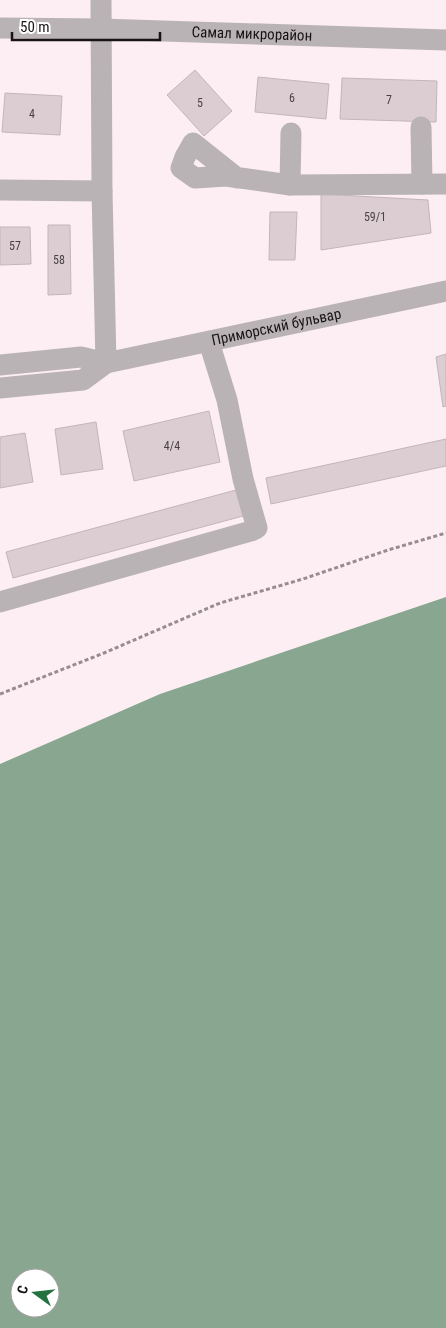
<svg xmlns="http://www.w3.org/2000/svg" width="446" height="1328" font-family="'Roboto Condensed',sans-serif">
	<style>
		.water { fill: #89a690; fill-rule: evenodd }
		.building { fill: #dccdd3; stroke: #c3b5ba }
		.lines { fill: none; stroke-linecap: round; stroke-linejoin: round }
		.path { stroke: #978c91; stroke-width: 3; stroke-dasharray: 4 2.5; stroke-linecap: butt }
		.minor { stroke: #b9b3b5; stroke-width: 21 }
		.labels { text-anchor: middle; stroke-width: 4.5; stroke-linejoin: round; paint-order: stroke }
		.number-label { font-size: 12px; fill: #494244 }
		.street-label { font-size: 15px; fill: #181315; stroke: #fff }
	</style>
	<rect width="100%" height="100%" fill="#fdeef4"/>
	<path class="water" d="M446,597V1328H0V764L160,694ZM20,1278H50V1308H20Z"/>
	<path class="building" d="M195,70L232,111L204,136L167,95Z
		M258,77L329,84L326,119L255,112Z
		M342,78L437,81L436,122L340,119Z
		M5,93L62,96L60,135L2,132Z
		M321,194L428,200L431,233L321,250Z
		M270,212H297L295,260H269Z
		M48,225H70L71,294L48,295Z
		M0,227H30L31,264L0,265Z
		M446,354V406L443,407L436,357Z
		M209,411L220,462L134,481L123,431Z
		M96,422L103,469L61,475L55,429Z
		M25,433L33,482L0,488V437Z
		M446,439V466L271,504L266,478Z
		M236,490L243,516L13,578L6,552Z"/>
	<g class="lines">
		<path class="path" d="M0,694L104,653L220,603L303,579L388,550L446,533"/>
		<g class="minor">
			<path d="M101,0L102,191L106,363"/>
			<path id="s1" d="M0,28L101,29L446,40"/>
			<path d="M421,127L422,184"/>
			<path d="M237,178L193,143L185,157L181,168L195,178L226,176L290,185L446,184"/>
			<path d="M290,185L291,133"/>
			<path d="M0,190L102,191"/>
			<path d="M0,365L81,357L106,363"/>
			<path id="s2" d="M0,388L83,380L106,363L446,291"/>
			<path d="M0,602L251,531L257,528L243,479L227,400L209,342"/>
		</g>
	</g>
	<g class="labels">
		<g class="number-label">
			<text x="292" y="102">6</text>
			<text x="389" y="104">7</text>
			<text x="200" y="107">5</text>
			<text x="32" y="118">4</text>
			<text x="375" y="221">59/1</text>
			<text x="15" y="250">57</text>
			<text x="59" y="264">58</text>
			<text x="172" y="450">4/4</text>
		</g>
		<g class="street-label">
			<text dy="5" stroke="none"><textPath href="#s1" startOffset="252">Самал микрорайон</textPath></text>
			<text dy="5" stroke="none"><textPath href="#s2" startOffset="286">Приморский бульвар</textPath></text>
		</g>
	</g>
	<g transform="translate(35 1293) rotate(285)"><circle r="24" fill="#ffffff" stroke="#a3a1a1"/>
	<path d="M0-4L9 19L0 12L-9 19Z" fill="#257140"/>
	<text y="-8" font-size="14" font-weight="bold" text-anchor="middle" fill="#181315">С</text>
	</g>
	<path d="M12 32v8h148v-8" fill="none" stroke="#181315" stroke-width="2.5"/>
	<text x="20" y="32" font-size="15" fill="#181315" stroke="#ffffff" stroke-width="4" paint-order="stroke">50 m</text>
</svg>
